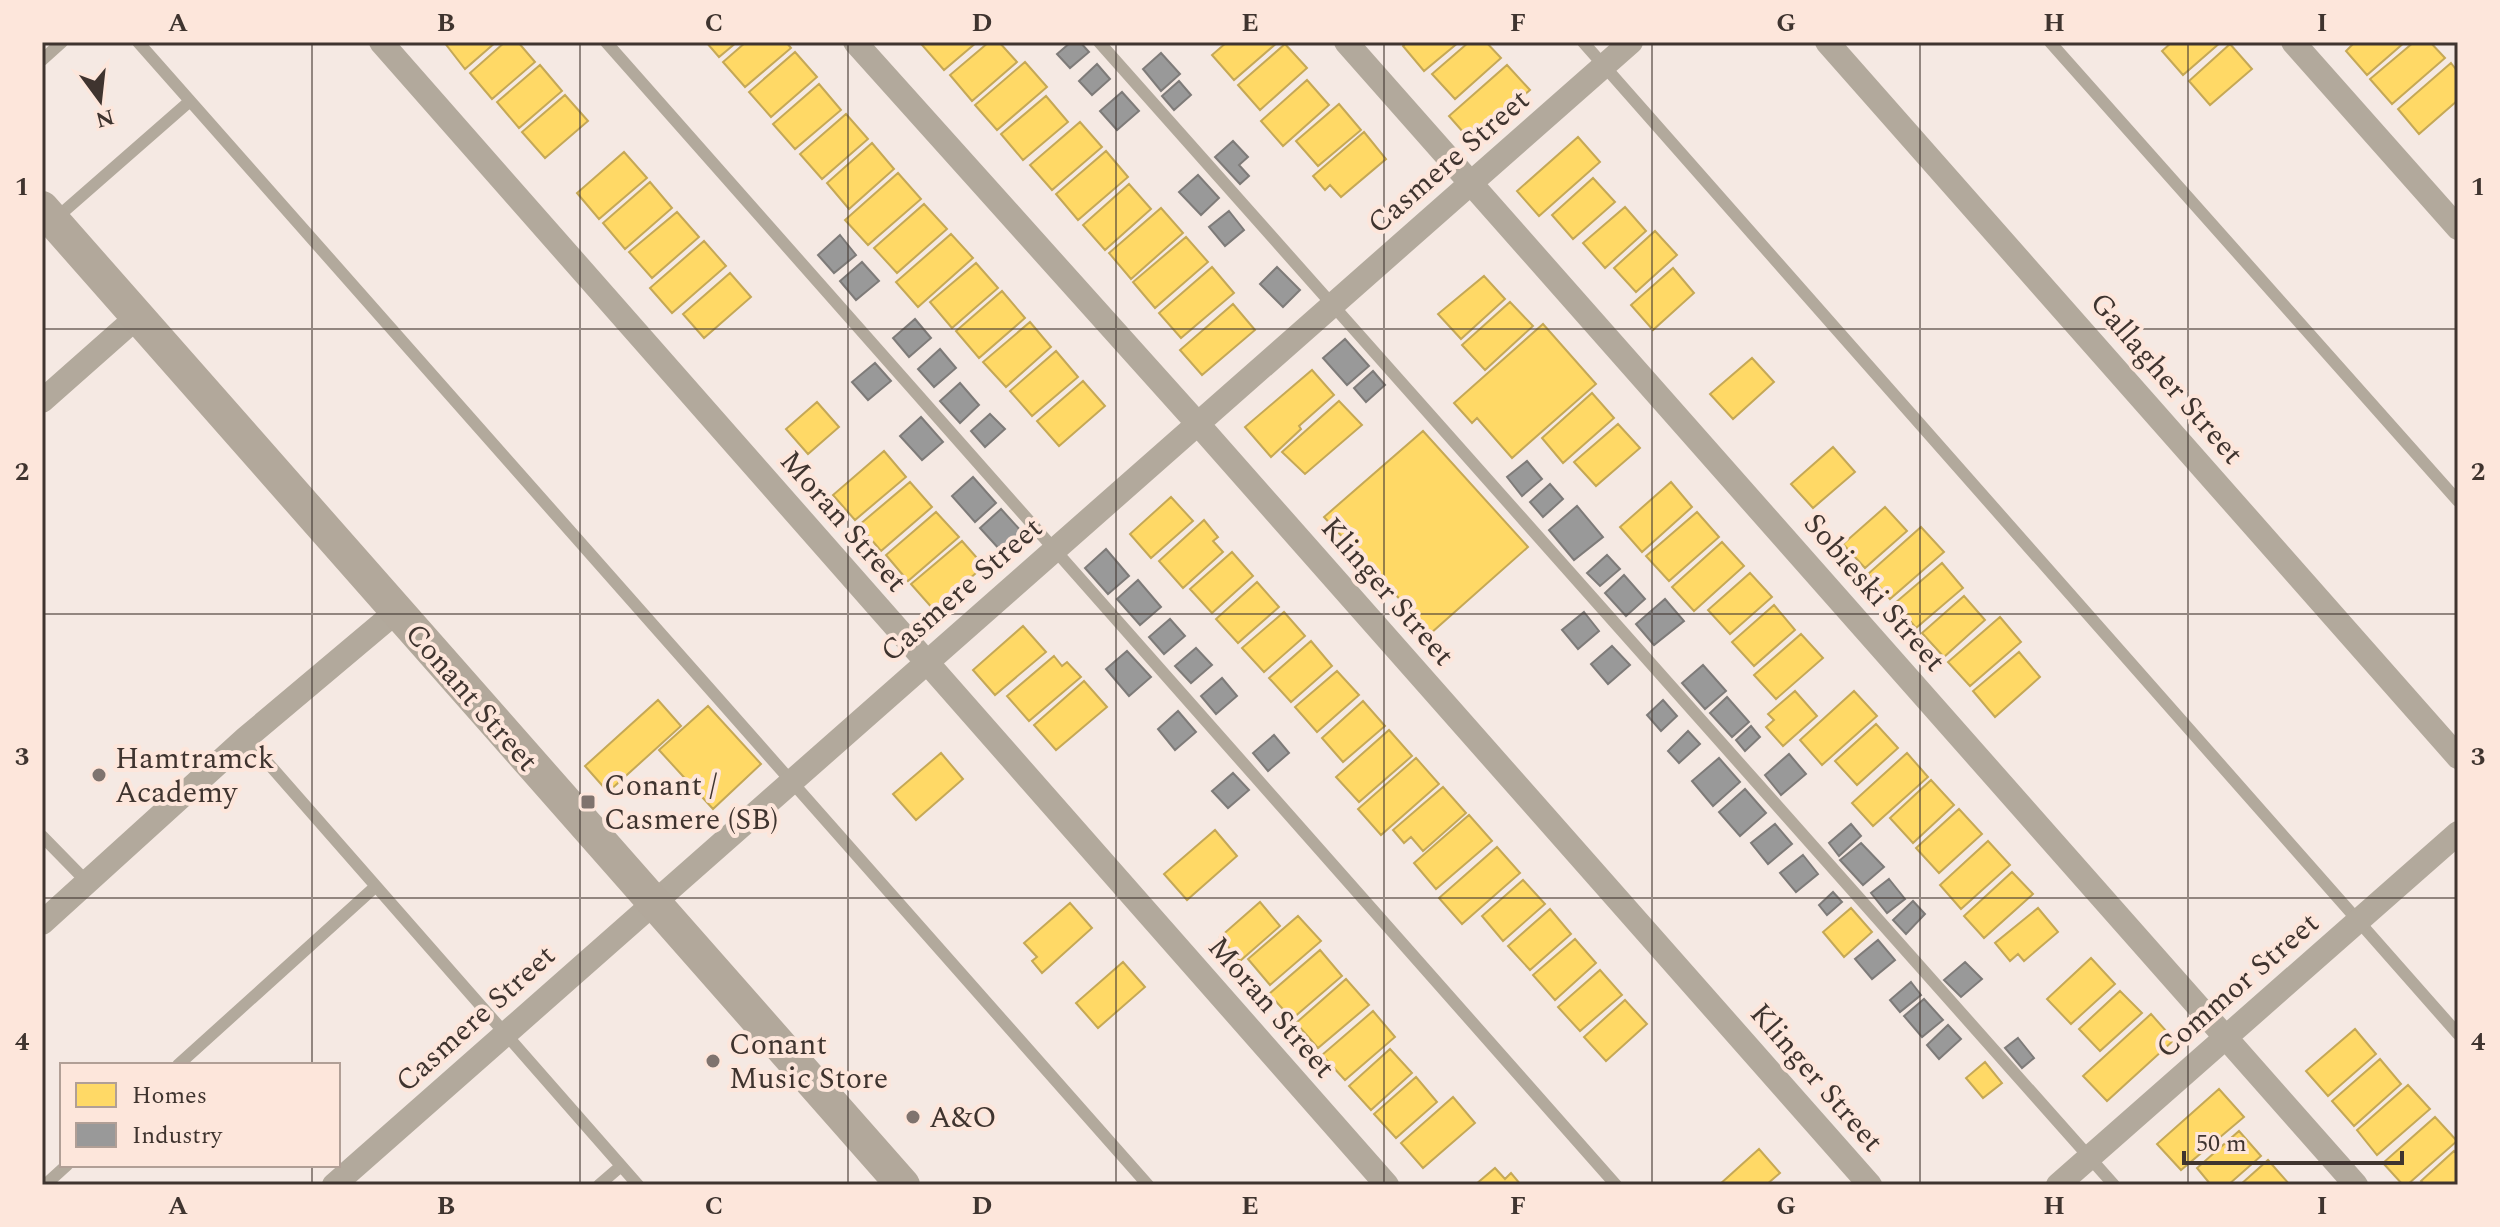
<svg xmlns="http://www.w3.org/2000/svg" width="2500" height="1227" font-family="Spectral,serif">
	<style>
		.homes { fill: #ffd966; stroke: #c5a856; stroke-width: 2 }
		.industry { fill: #999; stroke: #7e7b79; stroke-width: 2 }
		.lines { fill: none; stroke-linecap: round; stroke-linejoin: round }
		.service { stroke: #b2a99c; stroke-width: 12 }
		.minor { stroke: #b2a99c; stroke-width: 24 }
		.secondary { stroke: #b2a89b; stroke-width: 34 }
		.grid { fill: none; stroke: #3f342f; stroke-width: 2; stroke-opacity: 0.55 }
		.poi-dot { fill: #7f736e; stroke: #fde6db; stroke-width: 3 }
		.labels { text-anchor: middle; stroke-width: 8; stroke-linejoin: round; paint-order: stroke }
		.street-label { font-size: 30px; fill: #3f342f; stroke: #fde6db }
		.poi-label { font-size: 30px; fill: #3f342f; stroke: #fde6db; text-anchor: start }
		.neatline { fill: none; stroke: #3f342f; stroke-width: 3 }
		.grid-label { font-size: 26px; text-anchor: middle; font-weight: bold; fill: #3f342f }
	</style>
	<rect width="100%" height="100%" fill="#f5e9e3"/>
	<path class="homes" d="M444,42H496L465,69Z
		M505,42H518L535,62L492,99L470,73Z
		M706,42H737L719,57Z
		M746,42H786L791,48L745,87L723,62Z
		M926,42H977L944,70L922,45Z
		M989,42H999L1017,62L972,101L950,75Z
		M1227,42H1278L1234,80L1212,55Z
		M1407,42H1459L1424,71L1403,46Z
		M1469,42H1486L1501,58L1455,99L1432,74Z
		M2172,42H2221L2183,75L2162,51Z
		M2355,42H2405L2367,75L2346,51Z
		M2414,42H2430L2445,58L2392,104L2370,79Z
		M1285,44L1307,68L1260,110L1238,85Z
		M2230,44L2252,69L2210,105L2189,81Z
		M795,52L817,77L771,117L749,92Z
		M1025,62L1047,87L997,130L975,105Z
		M2451,63L2458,72V100L2419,134L2398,109Z
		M540,65L562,91L519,128L497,102Z
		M1507,65L1530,90L1471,141L1449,116Z
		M1307,80L1329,105L1283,146L1261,121Z
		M819,84L841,110L795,149L773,124Z
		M565,95L588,121L545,158L522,132Z
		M1046,96L1068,122L1023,160L1001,134Z
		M1339,104L1361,130L1318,166L1296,141Z
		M846,114L868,139L822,179L800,154Z
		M1080,122L1102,147L1052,190L1030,165Z
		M1364,132L1386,159L1341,197L1330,185L1325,190L1313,176Z
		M1578,137L1600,162L1539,216L1517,191Z
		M872,143L894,169L849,209L827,183Z
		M1106,151L1128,177L1078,220L1056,194Z
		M624,152L647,178L599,219L577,193Z
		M898,173L921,199L868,245L845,220Z
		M1593,178L1615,202L1573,239L1552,215Z
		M650,182L672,208L625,249L603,223Z
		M1129,184L1151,209L1105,250L1083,225Z
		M924,204L947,229L897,273L874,248Z
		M1625,207L1646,231L1605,268L1583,243Z
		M1161,208L1183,233L1131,279L1109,253Z
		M677,212L699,237L652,278L629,252Z
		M1655,231L1677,255L1636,292L1614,268Z
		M951,234L973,258L918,307L896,282Z
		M1186,237L1208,262L1155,308L1133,282Z
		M704,241L726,266L672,313L650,288Z
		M976,263L998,288L952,328L930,302Z
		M1212,267L1234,293L1181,338L1159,313Z
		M1673,268L1694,293L1653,330L1631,305Z
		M730,273L751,297L704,338L683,314Z
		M1484,276L1505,299L1461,339L1438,314Z
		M1002,291L1025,318L979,358L956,331Z
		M1510,302L1533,326L1485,370L1462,345Z
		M1233,304L1255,330L1202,375L1180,350Z
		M1030,322L1051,347L1006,387L983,362Z
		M1543,324L1596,384L1512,458L1477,418L1472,423L1454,403Z
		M1056,351L1078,377L1032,416L1010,391Z
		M1752,358L1774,382L1733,419L1710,394Z
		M1312,370L1334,395L1299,426L1301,429L1271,457L1245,427Z
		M1083,381L1105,406L1059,446L1037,421Z
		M1592,393L1614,418L1563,463L1542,438Z
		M1339,401L1362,425L1305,474L1282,452Z
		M817,402L839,427L808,454L786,429Z
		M1618,424L1640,448L1596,486L1574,462Z
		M1423,431L1528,547L1431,633L1324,517Z
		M1833,447L1855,472L1813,508L1791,484Z
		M884,451L906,477L855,520L833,495Z
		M910,482L932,507L881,551L859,525Z
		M1671,482L1692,507L1642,552L1620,527Z
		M1171,497L1193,521L1151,558L1130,534Z
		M1885,507L1907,531L1865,568L1843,544Z
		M936,512L959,537L908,581L886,555Z
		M1697,512L1719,537L1669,581L1646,556Z
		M1204,520L1218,537L1213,541L1223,552L1183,588L1159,561Z
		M1921,527L1944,552L1890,599L1868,574Z
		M962,541L984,566L934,610L911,584Z
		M1722,542L1744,566L1694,611L1672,587Z
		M1232,552L1253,576L1212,613L1190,589Z
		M1942,563L1963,588L1916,628L1895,603Z
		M1750,573L1772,597L1730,634L1708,610Z
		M1257,582L1279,607L1238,643L1216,619Z
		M1964,596L1985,620L1944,657L1922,633Z
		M1774,605L1795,630L1754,666L1732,642Z
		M1284,612L1305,636L1264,672L1242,648Z
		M2000,617L2021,642L1970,686L1948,662Z
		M1023,626L1046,652L995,695L973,670Z
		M1801,634L1823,658L1776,699L1754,675Z
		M1311,641L1332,666L1291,702L1269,678Z
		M2019,652L2040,677L1995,717L1973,691Z
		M1054,656L1062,666L1067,662L1081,677L1029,721L1007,696Z
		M1337,671L1359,695L1317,732L1295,707Z
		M1084,681L1107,707L1056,750L1034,725Z
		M1795,691L1817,716L1783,746L1766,727L1774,720L1768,714Z
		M1854,691L1877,716L1822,765L1800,740Z
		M658,700L681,726L608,792L585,766Z
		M1363,701L1385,726L1343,762L1322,738Z
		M708,706L761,764L713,809L659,750Z
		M1876,724L1898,748L1857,785L1835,761Z
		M1389,730L1412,756L1359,802L1336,777Z
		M941,753L963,779L916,820L893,794Z
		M1907,753L1928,777L1873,826L1852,803Z
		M1416,758L1439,784L1381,835L1358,809Z
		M1931,780L1954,805L1913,843L1890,818Z
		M1443,787L1466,813L1423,851L1411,837L1404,843L1393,830Z
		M1959,809L1982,834L1939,873L1916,848Z
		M1469,815L1492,841L1436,889L1414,863Z
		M1215,830L1237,856L1187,900L1164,874Z
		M1988,841L2010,865L1961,909L1940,885Z
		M1497,847L1520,873L1462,924L1439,898Z
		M2012,872L2033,894L1984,938L1964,916Z
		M1523,880L1545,904L1503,941L1482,916Z
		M1260,902L1280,926L1240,961L1220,937Z
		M1070,903L1092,928L1042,973L1032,961L1037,957L1024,943Z
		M1851,908L1872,932L1844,957L1823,932Z
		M2038,908L2058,932L2024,961L2018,954L2010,961L1995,943Z
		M1550,909L1571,934L1530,970L1508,946Z
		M1298,916L1321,941L1270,985L1248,959Z
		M1575,939L1596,963L1555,1000L1533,975Z
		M1320,950L1342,976L1292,1019L1269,994Z
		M2091,958L2115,984L2071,1024L2047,999Z
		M1123,962L1145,987L1098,1028L1076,1003Z
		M1600,970L1622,995L1580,1031L1558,1007Z
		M1346,979L1369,1005L1318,1048L1296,1023Z
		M2120,991L2142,1013L2100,1051L2079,1029Z
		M1625,1000L1647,1024L1606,1061L1584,1037Z
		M1373,1011L1395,1037L1345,1080L1322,1055Z
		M2151,1014L2174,1040L2107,1101L2083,1076Z
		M2355,1029L2376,1054L2328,1096L2306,1071Z
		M1390,1049L1412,1073L1371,1110L1349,1086Z
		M2380,1059L2401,1084L2354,1126L2332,1101Z
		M1985,1062L2002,1083L1983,1098L1966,1078Z
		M1416,1077L1437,1102L1396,1138L1374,1114Z
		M2408,1085L2430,1109L2377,1155L2357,1130Z
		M2219,1089L2244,1117L2181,1170L2157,1144Z
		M1453,1097L1475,1123L1423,1168L1401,1143Z
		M2435,1117L2457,1141L2407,1185H2403L2383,1163Z
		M2239,1131L2261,1156L2228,1185H2211L2197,1168Z
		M1759,1149L1780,1173L1766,1185H1719Z
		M2454,1151L2458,1155V1185H2425L2421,1181Z
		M2268,1160L2290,1185H2240Z
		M1495,1168L1505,1179L1511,1173L1521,1185H1475Z"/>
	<path class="industry" d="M1071,42H1080L1089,52L1070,68L1057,54Z
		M1161,53L1180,74L1161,91L1143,69Z
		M1097,64L1110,79L1092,95L1079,81Z
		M1179,81L1191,95L1174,110L1162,96Z
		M1122,92L1139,111L1117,130L1100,111Z
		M1233,141L1248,157L1239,165L1249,176L1240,184L1215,157Z
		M1198,175L1219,198L1201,215L1179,192Z
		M1229,211L1244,230L1225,246L1209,227Z
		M840,235L856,255L834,273L818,255Z
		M862,262L879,281L856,300L840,281Z
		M1277,267L1300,290L1283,307L1260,284Z
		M915,319L931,338L909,357L893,338Z
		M1345,339L1369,366L1347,385L1323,358Z
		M940,349L956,368L934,387L918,369Z
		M875,363L891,381L868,400L852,382Z
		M1373,371L1385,385L1366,402L1354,388Z
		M960,383L979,405L960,423L940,401Z
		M990,414L1005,429L985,447L971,431Z
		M921,417L943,442L922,460L900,436Z
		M1527,461L1542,479L1522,496L1507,477Z
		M973,477L996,503L975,522L952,496Z
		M1550,484L1563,499L1543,517L1530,502Z
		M1577,506L1603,537L1574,560L1549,530Z
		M1001,509L1022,532L1001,551L980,528Z
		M1106,549L1129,576L1108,594L1085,568Z
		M1607,555L1620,569L1600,586L1587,573Z
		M1624,575L1645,599L1626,616L1605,593Z
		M1138,580L1161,607L1140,625L1117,599Z
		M1665,599L1684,621L1654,645L1636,624Z
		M1584,612L1599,631L1578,649L1562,630Z
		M1170,619L1185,636L1164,654L1149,637Z
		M1612,646L1630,665L1608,684L1591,664Z
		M1196,648L1212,665L1191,683L1175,666Z
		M1127,651L1151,677L1129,696L1106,669Z
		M1703,665L1726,691L1705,709L1682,683Z
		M1222,678L1237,696L1216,714L1201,696Z
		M1727,697L1749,722L1732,737L1710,713Z
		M1663,700L1677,716L1661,731L1647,715Z
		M1178,711L1196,732L1175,750L1158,729Z
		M1751,726L1760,737L1745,751L1736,740Z
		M1688,731L1700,744L1679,763L1668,751Z
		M1274,735L1289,753L1268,771L1253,753Z
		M1789,754L1806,774L1781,795L1765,775Z
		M1719,758L1740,782L1713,806L1692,781Z
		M1233,773L1249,790L1228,808L1212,791Z
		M1745,789L1766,813L1740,836L1719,812Z
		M1775,824L1792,844L1768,864L1751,843Z
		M1851,824L1861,836L1839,856L1829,843Z
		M1861,843L1884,867L1863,885L1840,860Z
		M1803,855L1818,874L1796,892L1780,873Z
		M1889,879L1905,899L1887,913L1871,893Z
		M1833,892L1842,902L1827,915L1819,905Z
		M1913,901L1925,914L1906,934L1893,920Z
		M1878,940L1895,960L1872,979L1855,959Z
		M1965,962L1982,979L1961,997L1944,980Z
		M1911,982L1921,995L1900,1012L1890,1000Z
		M1924,999L1943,1020L1922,1037L1904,1016Z
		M1948,1025L1961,1039L1939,1059L1927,1045Z
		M2018,1038L2034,1058L2022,1068L2005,1048Z"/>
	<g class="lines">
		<path class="service" d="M138,42L1148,1185
			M606,42L1616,1185
			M1099,42L2114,1185
			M1583,42L2458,1034
			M2050,42L2458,501
			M42,60L62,42
			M54,220L190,101
			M246,738L638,1185
			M42,836L87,882
			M178,1065L375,887
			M45,1185L67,1165
			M599,1185L621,1166"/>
		<path class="minor" d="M381,42L1387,1185
			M855,42L1198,424L1870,1185
			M1346,42L2356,1185
			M1827,42L2458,757
			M2293,42L2458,228
			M42,401L137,317
			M42,923L246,738L397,611
			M334,1185L1631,42
			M2058,1185L2458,833"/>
		<path class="secondary" d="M42,208L903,1185"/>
	</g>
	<path class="grid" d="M312,42V1065M580,42V1185M848,42V1185M1116,42V1185M1384,42V1185M1652,42V1185M1920,42V1185M2188,42V1185M42,329H2458M42,614H2458M42,898H2458M312,1165V1185"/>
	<g class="poi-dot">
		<circle cx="99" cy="775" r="8"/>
		<rect x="580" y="794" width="16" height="16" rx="4"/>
		<circle cx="713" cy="1061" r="8"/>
		<circle cx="913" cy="1117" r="8"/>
	</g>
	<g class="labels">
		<g class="street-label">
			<text transform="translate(1448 161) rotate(-41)" y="10">Casmere Street</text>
			<text transform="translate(2167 378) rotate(49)" y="10">Gallagher Street</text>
			<text transform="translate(844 521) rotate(49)" y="10">Moran Street</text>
			<text transform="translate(961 589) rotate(-41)" y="10">Casmere Street</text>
			<text transform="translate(1388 591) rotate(49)" y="10">Klinger Street</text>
			<text transform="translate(1875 592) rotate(49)" y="10">Sobieski Street</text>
			<text transform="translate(472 697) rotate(49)" y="10">Conant Street</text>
			<text transform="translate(2237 985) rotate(-41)" y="10">Commor Street</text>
			<text transform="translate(1272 1007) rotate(49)" y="10">Moran Street</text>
			<text transform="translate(475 1018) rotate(-42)" y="10">Casmere Street</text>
			<text transform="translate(1817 1077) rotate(49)" y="10">Klinger Street</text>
		</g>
		<g class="poi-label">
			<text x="115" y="768">Hamtramck<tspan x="115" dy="34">Academy</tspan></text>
			<text x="604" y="795">Conant /<tspan x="604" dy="34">Casmere (SB)</tspan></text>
			<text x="729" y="1054">Conant<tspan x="729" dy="34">Music Store</tspan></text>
			<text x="929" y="1127">A&amp;O</text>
		</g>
	</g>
	<rect width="2500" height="1227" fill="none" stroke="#fde6db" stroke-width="88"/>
	<rect x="60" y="1063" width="280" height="104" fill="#fde6db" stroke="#b19f96" stroke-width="2"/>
	<rect x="76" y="1083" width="40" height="24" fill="#ffd966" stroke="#b19f96" stroke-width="2"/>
	<text x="132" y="1103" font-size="24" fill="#3f342f">Homes</text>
	<rect x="76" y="1123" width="40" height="24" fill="#999999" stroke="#b19f96" stroke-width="2"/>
	<text x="132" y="1143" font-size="24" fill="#3f342f">Industry</text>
	<g transform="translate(100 100) rotate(165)" stroke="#fde6db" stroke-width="6" paint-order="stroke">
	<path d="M0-6L14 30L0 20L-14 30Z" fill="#3f342f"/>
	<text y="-12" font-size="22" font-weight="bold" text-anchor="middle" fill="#3f342f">N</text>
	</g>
	<path d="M2184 1151v12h218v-12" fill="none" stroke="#3f342f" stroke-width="4"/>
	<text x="2196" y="1151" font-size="24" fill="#3f342f" stroke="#fde6db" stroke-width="6" paint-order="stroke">50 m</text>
	<rect x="44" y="44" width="2412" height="1139" class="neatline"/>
	<g class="grid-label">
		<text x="178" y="31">A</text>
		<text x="446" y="31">B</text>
		<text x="714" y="31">C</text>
		<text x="982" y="31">D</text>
		<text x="1250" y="31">E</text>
		<text x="1518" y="31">F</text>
		<text x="1786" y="31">G</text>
		<text x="2054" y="31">H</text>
		<text x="2322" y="31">I</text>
		<text x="22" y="195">1</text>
		<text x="2478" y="195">1</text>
		<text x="22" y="480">2</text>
		<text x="2478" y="480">2</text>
		<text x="22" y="765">3</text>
		<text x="2478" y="765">3</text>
		<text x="22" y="1050">4</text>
		<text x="2478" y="1050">4</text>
		<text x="178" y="1214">A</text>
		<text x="446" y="1214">B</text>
		<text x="714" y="1214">C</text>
		<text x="982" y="1214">D</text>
		<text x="1250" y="1214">E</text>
		<text x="1518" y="1214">F</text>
		<text x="1786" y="1214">G</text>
		<text x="2054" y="1214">H</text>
		<text x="2322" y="1214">I</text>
	</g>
</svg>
